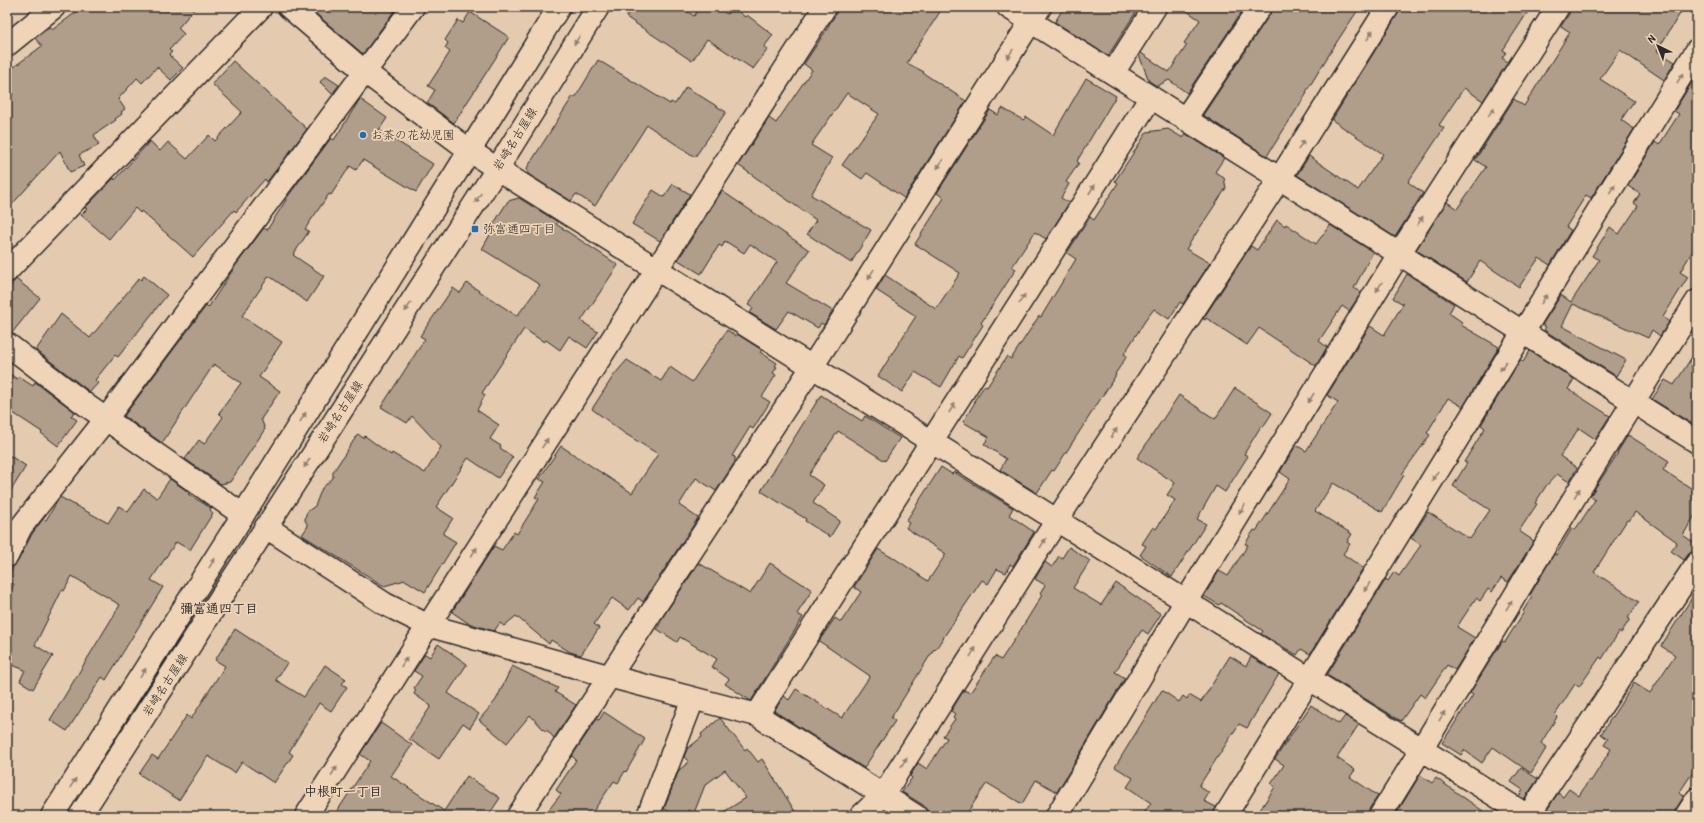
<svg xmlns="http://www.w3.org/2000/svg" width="1704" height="823" font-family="'Patrick Hand','Klee One',sans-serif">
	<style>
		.building { fill: #b09d8a; stroke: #2b2b2b }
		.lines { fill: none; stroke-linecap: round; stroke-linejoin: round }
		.street-casing { stroke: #2b2b2b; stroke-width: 25 }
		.secondary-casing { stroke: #2b2b2b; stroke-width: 25 }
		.street { stroke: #f0d4b7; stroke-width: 22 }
		.secondary { stroke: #f0d4b7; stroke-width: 22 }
		.oneway { fill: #8e8071 }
		.poi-dot { fill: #1f6fb2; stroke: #f0d4b7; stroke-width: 1.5 }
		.labels { text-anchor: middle; stroke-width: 3.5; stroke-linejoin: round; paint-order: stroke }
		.poi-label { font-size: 12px; fill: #2b2b2b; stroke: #f0d4b7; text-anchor: start }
		.street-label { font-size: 12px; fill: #2b2b2b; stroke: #f0d4b7 }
		.neighbourhood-label { font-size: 13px; font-weight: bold; fill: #2b2b2b; stroke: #f0d4b7 }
	</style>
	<rect width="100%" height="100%" fill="#e4caaf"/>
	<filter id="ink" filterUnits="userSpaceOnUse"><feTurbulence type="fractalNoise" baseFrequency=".025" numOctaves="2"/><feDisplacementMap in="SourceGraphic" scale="8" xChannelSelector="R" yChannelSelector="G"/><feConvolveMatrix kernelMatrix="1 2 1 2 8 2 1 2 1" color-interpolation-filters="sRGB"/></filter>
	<g filter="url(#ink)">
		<path class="building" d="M83,7H196L178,28L184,34L169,50L172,52L169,55L183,68L171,80L157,67L142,83L137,78L118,99L125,109L121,112L122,114L115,119L116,120L94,135L99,145L79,155L84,166L70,172L60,151L7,210V72L42,46L35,38L50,27L52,30Z
			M308,7H397L363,54Z
			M633,7H681L694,16L700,7H716L727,14L733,7L745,17L747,15L773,35L764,47L768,49L753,69L707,39L692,61L626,17Z
			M837,7H943L907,63L924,72L923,73L966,101L904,198L867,173L862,179L842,165L879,114L847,93L811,145L832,158L811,195L871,230L851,263L807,234L816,220L738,165L769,118L776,123L812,70L804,64L829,26H828L836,14Z
			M1064,7H1139L1108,56L1055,22Z
			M1181,7H1245L1187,93L1169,80L1157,86L1149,81L1139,55L1141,53L1169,72L1187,45L1184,43L1200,20Z
			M1272,7H1360L1338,40L1306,92L1307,93L1267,156L1203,115L1270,14Z
			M1402,7H1543L1540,13L1531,7L1503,50L1506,52L1502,58L1508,62L1483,101L1464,88L1439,125L1444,128L1408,182L1423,193L1395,237L1297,175L1309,156L1358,190L1383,154L1332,120Z
			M1570,7H1684L1657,51L1675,62L1664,80L1620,50L1600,79L1634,101L1621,120L1634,129L1591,198L1586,195L1566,227L1571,230L1550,265L1539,258L1519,287L1480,261L1467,282L1416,250L1447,202L1457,209L1486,167L1475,160L1514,99L1524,106L1570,32L1561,26L1569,14Z
			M470,12L509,37L454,123L427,103L435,90L428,86L450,52L445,48L448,43L445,40L458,20L463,23Z
			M598,60L670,104L671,102L675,104L686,87L726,112L695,157L647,125L595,206L576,194L571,201L528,174L527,168L573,96L575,98Z
			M233,61L307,129L267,182L265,179L236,212L234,210L193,257L141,211L140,213L135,208L109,239L81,215L87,209L85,208L114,178L115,180L150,141L160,151L168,142L187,159L209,135L215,141L242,112L212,84Z
			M325,76L339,85L332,94L320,82Z
			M1696,76H1697V244L1680,272L1688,277L1663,317L1669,322L1660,336L1652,330L1648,338L1573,304L1562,326L1626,360L1616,376L1544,330L1546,327L1542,325L1561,295L1571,302L1599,260L1592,256L1610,227L1619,234L1638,206L1634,203L1640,194L1628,186L1655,142L1659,145L1679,114L1674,111Z
			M1086,78L1116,96L1077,161L1079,163L1066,182L1069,184L1061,198L1069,203L1046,239L1035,232L1012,267L1016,269L981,323L983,325L962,358L959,356L941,387L915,372L902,392L878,376L916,316L876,290L885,275L936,309L960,273L915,244L944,198L937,193L990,110L998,115L1002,108L1023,120L1026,117L1053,135Z
			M360,99L387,118L379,130L433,164L416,192L363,160L356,170L350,166L331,195L329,194L305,229L309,231L293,255L324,276L307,302L269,276L242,316L282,342L259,377L280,391L261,419L265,429L230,482L221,484L185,459L199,440L204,444L223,417L219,413L241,383L214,364L162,443L124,416L206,306L208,308L236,265L264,228L267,230L286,200V199L331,138L334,140Z
			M1168,129L1183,138L1186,134L1224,158L1215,172L1224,178L1226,188L1186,249L1210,263L1183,304L1180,302L1169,319L1154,309L1145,321L1124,354L1127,356L1115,374L1116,375L1054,471L1052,470L1037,493L1000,470L1006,459L984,444L989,437L963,422L975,402L974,401L984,386L987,387L1007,356L1011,359L1039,316L1041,317L1076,259L1067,253L1090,217L1094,220L1118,183L1115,181L1147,132Z
			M673,184L690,194L660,241L632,224L653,190L664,197Z
			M722,191L809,250L786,283L833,311L824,325L821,323L818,328L789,311L776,329L750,313L753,308L748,305L777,262L750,244L744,253L725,241L722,247L719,245L701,274L678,260Z
			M519,198L558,222L556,224L618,265L581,321L598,332L587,348L569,336L560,350L546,340L544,342L524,329L482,393L485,395L477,410L499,425L490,439L501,446L500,448L513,457L498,478L468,458L436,507L453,518L443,534L456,542L425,592L405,580L384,586L302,535L308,526L305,520L306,514L308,511L315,506L322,488L333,478V472L358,434L363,438L365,436L391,455L392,453L425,473L441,447L412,416L407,423L381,407L425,339L420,336L453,288L460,293L467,283L517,316L540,285L482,249L491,233L489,231L508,201Z
			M1277,220L1285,226L1286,224L1316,244L1330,225L1373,252L1354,288L1361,293L1349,311L1342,306L1319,341L1327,347L1316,366L1259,328L1247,345L1206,318L1205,320L1203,319L1251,246L1257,250Z
			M1407,274L1454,304L1449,313L1462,322L1461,325L1499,347L1463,407L1448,398L1427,433L1430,435L1402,474L1404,475L1382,512L1333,483L1315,511L1352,534L1347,542L1350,544L1343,554L1363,568L1310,654L1301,649L1297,655L1261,634L1263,631L1221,603L1219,605L1204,596L1219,571L1228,576L1248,545L1245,544L1254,530L1256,531L1266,516L1290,479L1280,472L1296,445L1306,451L1338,402L1327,395L1370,326L1384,335L1403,304L1393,298Z
			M144,276L167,295L118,357L115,355L95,380L98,383L90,392L36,350L61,314L90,338L139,278L141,280Z
			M16,279L40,298L12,333L7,332V290Z
			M727,330L736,336L737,334L762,350L760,352L777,363L775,366L777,367L773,373L776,375L762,397L770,402L753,429L750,427L732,456L735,457V462L716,491L696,478L679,505L698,518L643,602L638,598L629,610L612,598L594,624L599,628L581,655L570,652L551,640L549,644L516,616L504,626L500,623L494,631L468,623L452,612L494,546L502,550L514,532L517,534L539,499L535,497L545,482L539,479L561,446L632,493L658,454L624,433L592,409L614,375L627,360L661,381L670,367L692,382Z
			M1697,349V421L1694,425L1652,399L1665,380L1674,385Z
			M1530,351L1574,379L1568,389L1610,416L1595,439L1579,428L1560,456L1577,468L1569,482L1557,474L1546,486L1535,503L1537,504L1519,531L1534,541L1508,582L1501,578L1492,592L1488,589L1480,601L1476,598L1457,627L1475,638L1455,670L1447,665L1425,698L1420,694L1401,721L1327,675L1386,579L1388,581L1394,572L1399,576L1421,545L1411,538L1428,512L1470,539L1490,510L1453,486L1467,463L1464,462L1485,428L1481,425L1520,360L1523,362Z
			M7,372L17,379L19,377L33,386L35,382L75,412L71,416L77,420L58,446L41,433L42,432L7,409Z
			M1235,388L1272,413L1263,427L1261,426L1244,454L1248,456L1225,492L1216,486L1197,519L1206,524L1172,577L1140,555L1146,546L1142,544L1153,527L1156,529L1175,500L1167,495L1175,483L1137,458L1179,395L1215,419Z
			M821,395L862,421L865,416L900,438L885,461L838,431L809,475L824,485L813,503L840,521L830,537L805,521L806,519L761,491Z
			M1628,435L1669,461L1663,470L1697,492V512L1683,535L1697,545V551L1691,552L1684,560L1671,551L1677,542L1635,512L1629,521L1627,520L1594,572L1639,602L1628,618L1630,619L1621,633L1619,632L1602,659L1600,657L1579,687L1575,684L1555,715L1557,717L1541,743L1547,747L1531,773L1493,747L1482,763L1464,750L1461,755L1442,743L1473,695L1470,693L1496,651L1503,641L1505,642L1524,612L1523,611L1532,597L1530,595L1554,554L1556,555L1572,528L1575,530L1595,500L1590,496L1618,453H1617Z
			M7,454L26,466L7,497Z
			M941,467L952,474L954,472L1013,508L1009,515L1034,532L1013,566L1010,564L1006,573L997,569L988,584L982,580L935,650L934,649L891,718L895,721L864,768L774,711L784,696L789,700L796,689L842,718L870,676L819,641L835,618L841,622L861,592L854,587L878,549L891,557V556L928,581L946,554L906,528L909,523L906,521Z
			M170,479L190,493L188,494L211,508L210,510L213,513L190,550L176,542L151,580L163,587L106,680L102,677L67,731L50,720L120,605L72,576L64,591L62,590L35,645L53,656L33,689L20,681L25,670L7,663V598L14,584L7,581V579L13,567L18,561L32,534L43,519L46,520L60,497L108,523L119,506L128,512L144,489L157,498Z
			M1069,547L1090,561L1073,588L1101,605L1116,583L1161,614L1148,634L1142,630L1115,672L1125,678L1057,792L1036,780L1022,804L987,783L965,816H934L928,812L923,805L902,792L912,778L910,776L918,763L927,769L947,738L943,736L955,719L953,717L955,714L951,711L964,690L970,693L995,656L1001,660L1018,634L1042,595L1040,593L1045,585L1035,579L1045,562L1052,567L1059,556L1062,558Z
			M699,563L750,594L770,563L812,590L797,614L803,617L751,701L725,684L729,679L712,667L717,659L680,637L677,642L657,629L664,615Z
			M1697,590V766L1679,793L1684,796L1676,809L1674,816H1543L1558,793L1563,797L1569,789L1579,796L1589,780L1591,781L1611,749L1604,745L1608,739L1601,734L1634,683L1650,693L1675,655L1661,646Z
			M235,629L287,663L276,680L304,697L325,665L346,679L342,684L347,687L331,711L319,703L289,752L293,755L274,783L242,762L235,773L208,756L179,800L139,774L152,755L158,759L187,715L191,719L225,666L215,660Z
			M438,644L467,664L448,693L479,714L470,728L463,723L439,759L409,739L431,706L414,694L416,690L414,688L422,676L414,671L425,654L430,657Z
			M1230,656L1246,666L1251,657L1279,674L1247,728L1239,724L1199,786L1209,793L1204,801L1216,807L1213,816H1142L1151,803L1127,787L1133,778L1115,767L1162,690L1179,702L1183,696L1187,699L1189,695L1201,702Z
			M512,666L558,688L555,692L576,705L554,738L547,730L546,732L530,715L507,743L479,720L496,700Z
			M1311,705L1339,724L1345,716L1359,724L1337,758L1355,770L1350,777L1378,796L1369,809L1368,816H1256L1275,787L1271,784L1284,765L1275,759Z
			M604,712L645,739L626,772L625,771L618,783L614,781L590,816H544L561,794L556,790L576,760L572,756L597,719L599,720Z
			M720,718L745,750L747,748L758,762L762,759L798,816H717L746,798L725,770L705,785L694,813L688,810L685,816H680L664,809L679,770L689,762L684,757L687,749L702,737L701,734Z
			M381,723L412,745L391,776L444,811L467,776L500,798L488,816H334L370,761L360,754Z
			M1521,768L1538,779L1524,799L1519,796L1523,790L1511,782Z
			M1420,775L1432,783L1436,778L1490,816H1395Z"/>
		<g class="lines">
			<defs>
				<path id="street" d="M289,7L365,72L469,150L497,169L1528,816
					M1008,7L1697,442
					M7,45L54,7
					M1113,73L1155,7
					M1185,119L1260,7
					M7,271L261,7
					M7,344L86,405L243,515
					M266,527L385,604L427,625L608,676L757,715L916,816
					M7,556L21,527L106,419L413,7
					M757,715L1151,97
					M306,816L825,7
					M518,816L812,367L1040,7
					M648,816L693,699
					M861,816L883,795L1057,520L1280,178L1388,7
					M1057,816L1186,601L1399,254L1558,7
					M1225,816L1697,50
					M1380,816C1487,645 1588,470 1697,301
					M1528,816L1697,563
					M1686,816L1697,799"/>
				<path id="secondary" d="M52,816L243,515L559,7
					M80,816L497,169L598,7"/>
			</defs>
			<use href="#street" class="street-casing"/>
			<use href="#secondary" class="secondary-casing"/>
			<use href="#street" class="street"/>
			<use href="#secondary" class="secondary"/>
		</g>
		<defs><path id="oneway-solid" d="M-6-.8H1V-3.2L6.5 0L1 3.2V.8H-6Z"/></defs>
		<g class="oneway">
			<use href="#oneway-solid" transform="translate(1370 35) rotate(-58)"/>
			<use href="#oneway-solid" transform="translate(577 40) rotate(122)"/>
			<use href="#oneway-solid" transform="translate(1010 54) rotate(122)"/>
			<use href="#oneway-solid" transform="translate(1680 78) rotate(-59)"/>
			<use href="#oneway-solid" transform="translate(1491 112) rotate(-57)"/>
			<use href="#oneway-solid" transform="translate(1301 145) rotate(-58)"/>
			<use href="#oneway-solid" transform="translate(940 164) rotate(122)"/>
			<use href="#oneway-solid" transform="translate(1092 189) rotate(-57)"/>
			<use href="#oneway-solid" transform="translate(1612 189) rotate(-59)"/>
			<use href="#oneway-solid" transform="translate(478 198) rotate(123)"/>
			<use href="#oneway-solid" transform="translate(1420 221) rotate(-57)"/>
			<use href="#oneway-solid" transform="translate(871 274) rotate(122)"/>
			<use href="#oneway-solid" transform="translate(1379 287) rotate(122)"/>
			<use href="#oneway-solid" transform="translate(1022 299) rotate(-57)"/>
			<use href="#oneway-solid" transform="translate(1544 299) rotate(-59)"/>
			<use href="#oneway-solid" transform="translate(408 307) rotate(123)"/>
			<use href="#oneway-solid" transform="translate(1503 366) rotate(122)"/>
			<use href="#oneway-solid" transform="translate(1311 398) rotate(122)"/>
			<use href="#oneway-solid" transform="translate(952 408) rotate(-57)"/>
			<use href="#oneway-solid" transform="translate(303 417) rotate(-58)"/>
			<use href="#oneway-solid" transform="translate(1114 433) rotate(-57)"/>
			<use href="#oneway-solid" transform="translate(545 443) rotate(-57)"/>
			<use href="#oneway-solid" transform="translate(307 463) rotate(123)"/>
			<use href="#oneway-solid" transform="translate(1435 476) rotate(122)"/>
			<use href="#oneway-solid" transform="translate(1577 493) rotate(-59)"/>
			<use href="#oneway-solid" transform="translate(1242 509) rotate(122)"/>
			<use href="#oneway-solid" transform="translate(1043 543) rotate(-58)"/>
			<use href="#oneway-solid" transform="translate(474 552) rotate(-57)"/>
			<use href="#oneway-solid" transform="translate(212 563) rotate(-58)"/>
			<use href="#oneway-solid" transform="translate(1367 587) rotate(122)"/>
			<use href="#oneway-solid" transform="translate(1509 605) rotate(-59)"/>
			<use href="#oneway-solid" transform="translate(973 652) rotate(-58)"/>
			<use href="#oneway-solid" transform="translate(404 662) rotate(-57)"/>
			<use href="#oneway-solid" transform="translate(143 673) rotate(-58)"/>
			<use href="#oneway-solid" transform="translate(1442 716) rotate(-59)"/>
			<use href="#oneway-solid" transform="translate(904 762) rotate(-58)"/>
			<use href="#oneway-solid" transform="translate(334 771) rotate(-57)"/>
			<use href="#oneway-solid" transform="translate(73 783) rotate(-58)"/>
		</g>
	</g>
	<g class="poi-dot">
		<circle cx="363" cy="135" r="4"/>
		<rect x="471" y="225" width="8" height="8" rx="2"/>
	</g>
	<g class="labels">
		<g class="poi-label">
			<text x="371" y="139">お茶の花幼児園</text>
			<text x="483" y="233">弥富通四丁目</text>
		</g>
		<g class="street-label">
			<text transform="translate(515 139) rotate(-58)" y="4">岩崎名古屋線</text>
			<text transform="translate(340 412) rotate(-57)" y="4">岩崎名古屋線</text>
			<text transform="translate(165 685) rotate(-57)" y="4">岩崎名古屋線</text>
		</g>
		<g class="neighbourhood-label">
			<text x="219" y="613">彌富通四丁目</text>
			<text x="343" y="796">中根町一丁目</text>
		</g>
	</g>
	<rect width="1704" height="823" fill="none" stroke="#f0d4b7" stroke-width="24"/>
	<rect x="12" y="12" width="1680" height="799" fill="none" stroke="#2b2b2b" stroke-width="1.5" filter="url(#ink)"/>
	<g transform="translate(1658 46) rotate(317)" stroke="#f0d4b7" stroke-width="3" paint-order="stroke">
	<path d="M0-3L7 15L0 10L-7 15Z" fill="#2b2b2b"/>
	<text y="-6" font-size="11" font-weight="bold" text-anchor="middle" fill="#2b2b2b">N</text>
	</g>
</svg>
